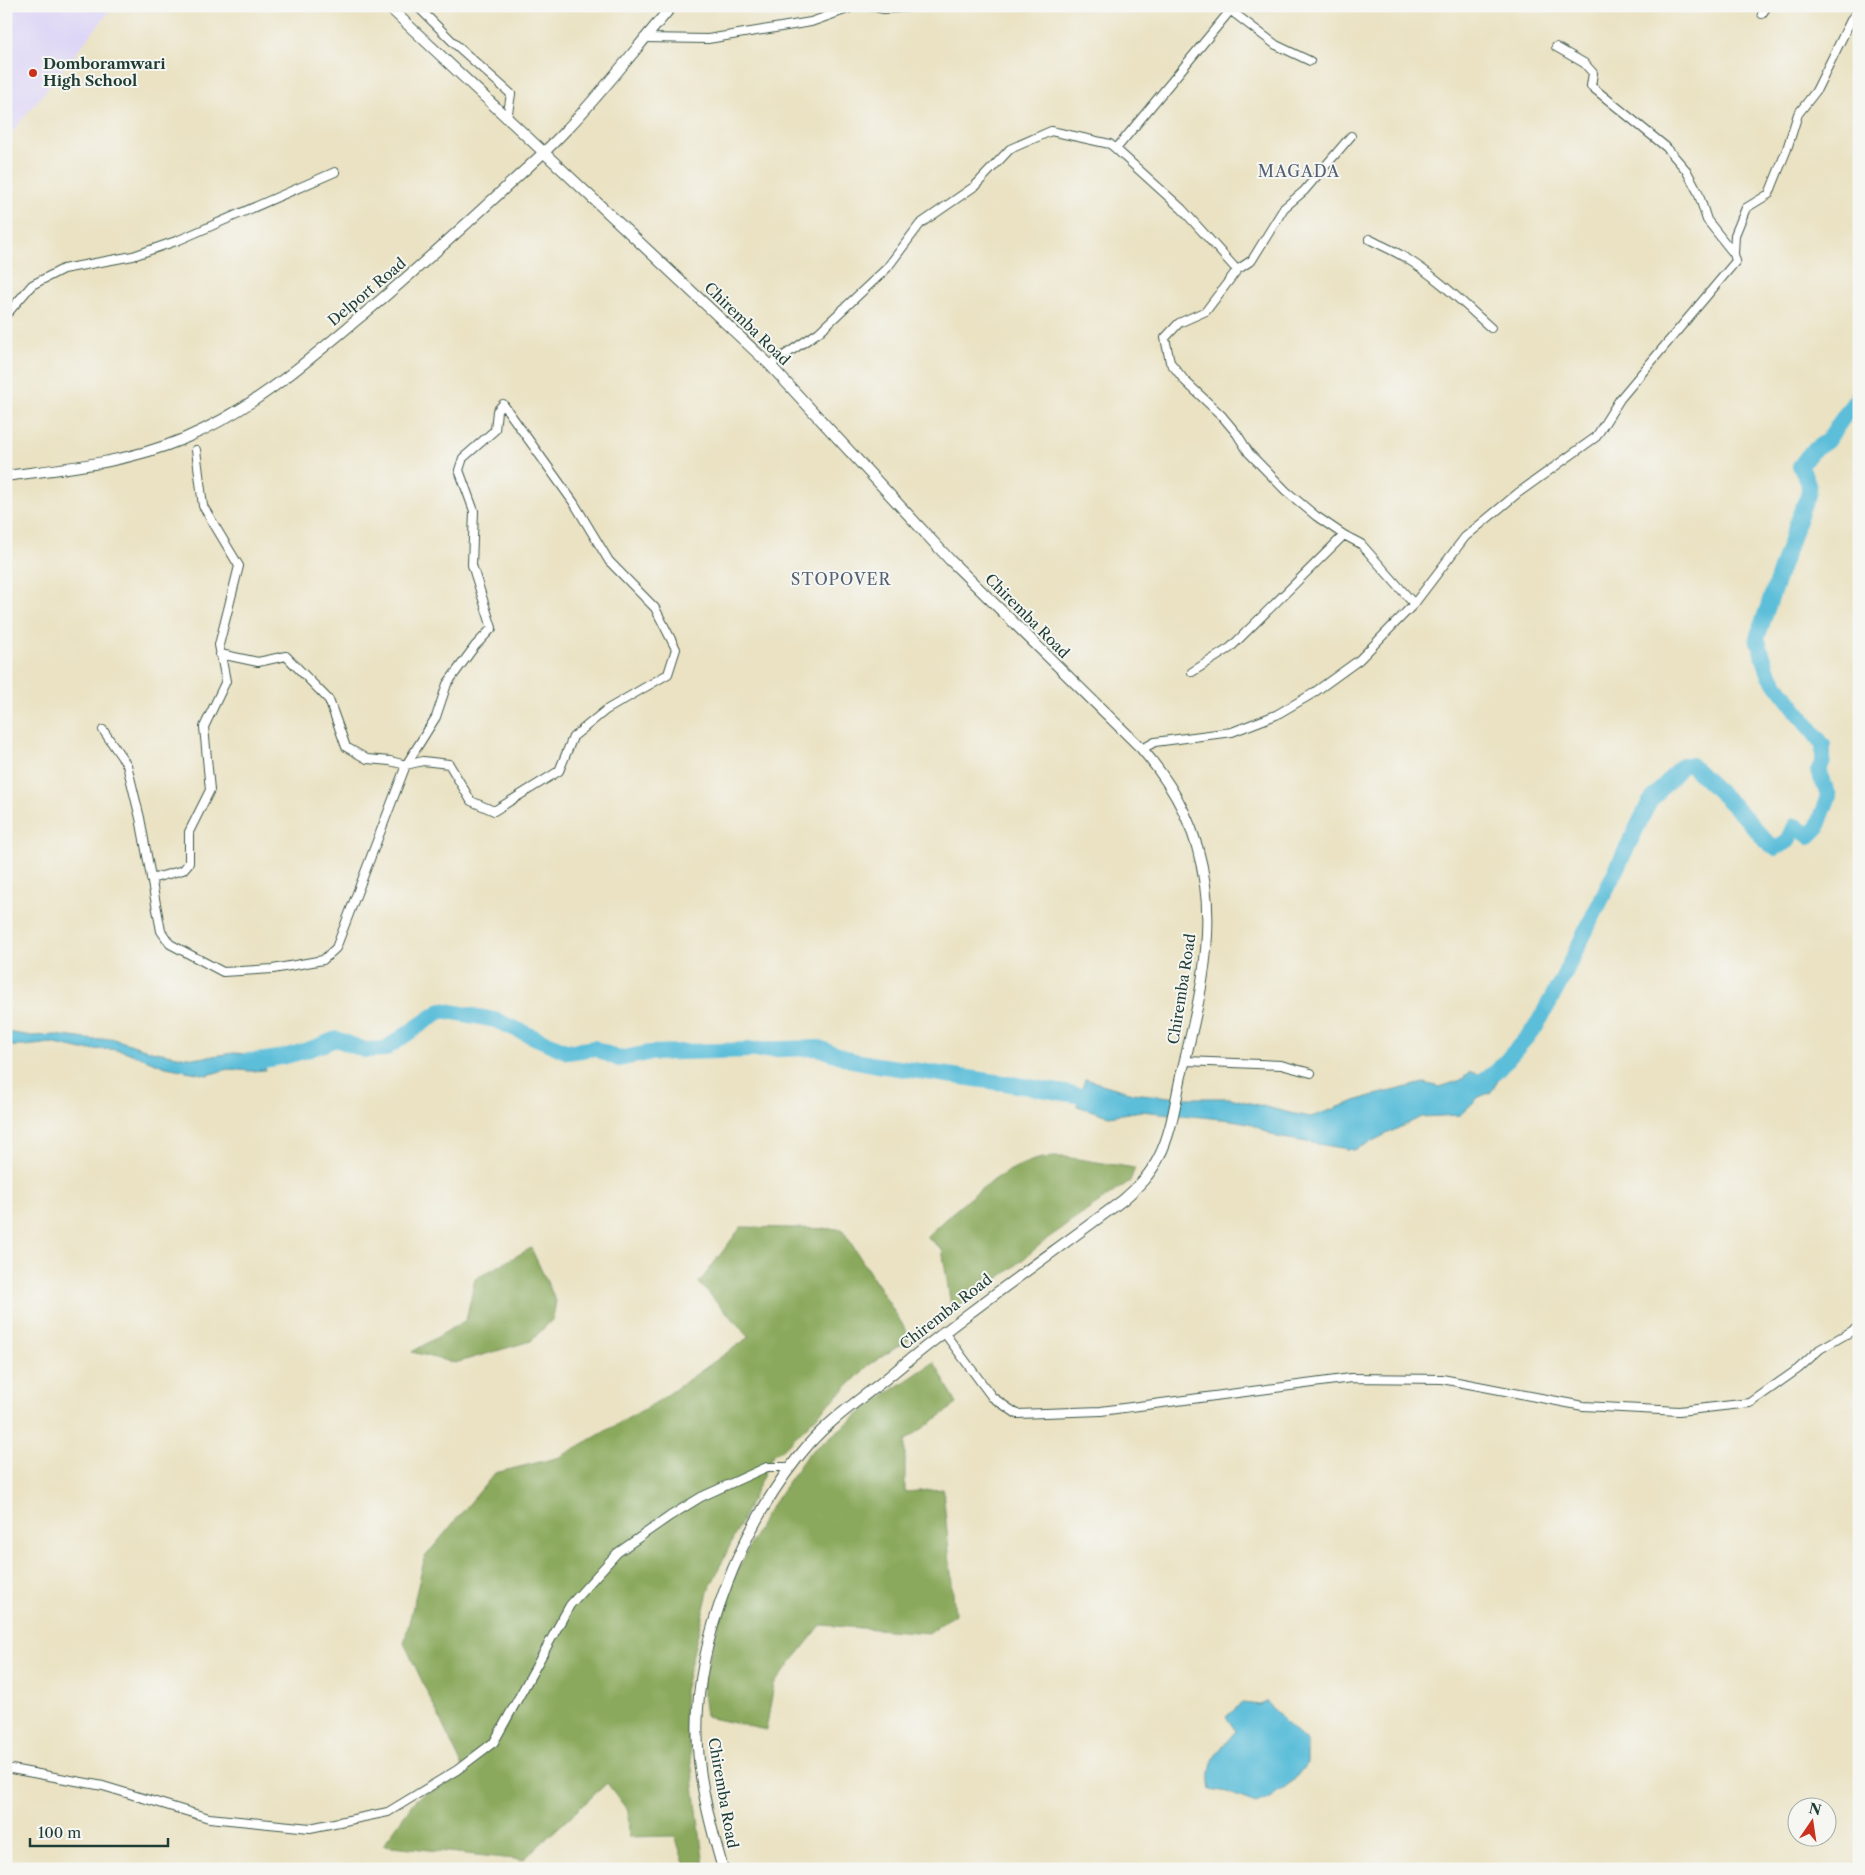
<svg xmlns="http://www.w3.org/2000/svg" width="1865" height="1875" font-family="'Libre Caslon Text',serif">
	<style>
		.built { fill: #ddd5f6 }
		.forest { fill: #8aa95c; stroke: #547348 }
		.water { fill: #5bbed9; stroke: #3d7e86 }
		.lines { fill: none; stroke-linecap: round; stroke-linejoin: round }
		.river { stroke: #5bbed9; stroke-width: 16 }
		.street-casing { stroke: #3d5649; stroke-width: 10 }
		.secondary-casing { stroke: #3d5649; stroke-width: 12 }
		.street { stroke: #fff; stroke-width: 8 }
		.secondary { stroke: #fff; stroke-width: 10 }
		.poi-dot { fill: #c8321e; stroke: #f6f6f2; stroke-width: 2 }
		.labels { text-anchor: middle; stroke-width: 4; stroke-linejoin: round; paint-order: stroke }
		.poi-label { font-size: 15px; font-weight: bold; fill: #1f3d34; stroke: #f6f6f2; text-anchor: start }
		.street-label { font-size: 15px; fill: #1f3d34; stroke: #f6f6f2 }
		.neighbourhood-label { font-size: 16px; letter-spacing: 1px; fill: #546173; stroke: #f6f6f2 }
	</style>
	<rect width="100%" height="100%" fill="#f6f6f2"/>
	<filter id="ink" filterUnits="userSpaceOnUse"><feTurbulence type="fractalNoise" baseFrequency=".02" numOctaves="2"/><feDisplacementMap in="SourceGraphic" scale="10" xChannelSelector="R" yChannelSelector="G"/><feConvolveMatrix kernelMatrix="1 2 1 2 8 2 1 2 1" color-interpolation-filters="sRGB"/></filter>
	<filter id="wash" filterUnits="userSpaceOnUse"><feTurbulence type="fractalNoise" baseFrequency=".0096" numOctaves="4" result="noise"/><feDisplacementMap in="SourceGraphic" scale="20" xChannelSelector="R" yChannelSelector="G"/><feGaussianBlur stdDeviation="1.12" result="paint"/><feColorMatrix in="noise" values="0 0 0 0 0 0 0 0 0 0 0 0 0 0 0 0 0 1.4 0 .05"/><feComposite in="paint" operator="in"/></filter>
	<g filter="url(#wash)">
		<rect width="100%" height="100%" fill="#eae2c3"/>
		<path class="built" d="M6,6H114L6,140Z"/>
		<path class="forest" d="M1065,1157L1135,1168L1130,1181L1048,1238L1014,1267L952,1312L942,1249L926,1237C956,1209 998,1169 1038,1159C1046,1157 1056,1157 1065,1157Z
			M741,1227L842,1229L911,1338L869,1365L781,1451L773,1454L708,1592L684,1691L685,1712L704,1867L686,1869L675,1836L629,1837L628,1811L607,1783L523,1860L383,1845L415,1800L464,1770L404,1643L425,1557L495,1473L560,1457L660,1400L749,1337L699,1283Z
			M531,1248L556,1301L553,1319L531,1341L455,1363L412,1352L466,1320L475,1279Z
			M934,1362L957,1404L905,1441V1492L943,1489L955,1614L929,1633L821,1625L774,1684L766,1730L706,1717L702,1683L727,1592L764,1517L807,1455L876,1401Z"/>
		<path class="water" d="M6,1032L32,1036L55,1035L95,1040L111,1038L151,1051L177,1056L199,1058L234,1053L268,1056L265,1070L250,1071L228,1069L207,1075L166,1067L124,1051L109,1049L82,1050L51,1043L25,1046H6Z
			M1470,1072L1499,1079L1491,1092L1479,1097L1460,1115L1421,1117L1354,1150L1277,1137L1249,1123L1231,1120L1141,1111L1109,1116L1077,1106L1085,1079L1132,1093L1179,1098H1230L1294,1114L1311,1117L1367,1097L1424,1083L1440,1087L1461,1080Z
			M1267,1702L1285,1722L1307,1742V1763L1293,1781L1268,1799L1256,1803L1232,1794L1211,1790C1206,1760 1217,1753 1236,1731L1226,1717L1242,1703L1260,1705Z"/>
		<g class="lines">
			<path class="river" d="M247,1061C278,1061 308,1051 336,1039L365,1050L385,1049L442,1010L495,1020L568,1052L594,1048L619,1059L648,1053L819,1048L851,1060L877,1065L1011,1084L1101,1099
				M1472,1087L1496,1072L1535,1028L1559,985L1649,803L1682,765H1691L1742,814L1765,840L1775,848L1788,841L1795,826L1809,836L1817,828L1829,796L1818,771L1823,761V745L1769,674L1757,638L1803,506C1813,489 1809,483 1800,466L1812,451L1827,441L1859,395"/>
		</g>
	</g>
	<g filter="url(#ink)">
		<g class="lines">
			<defs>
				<path id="street" d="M417,6L455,44L511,94L507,119
					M870,6L884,9L928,6
					M1230,10L1276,45L1310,61
					M1762,14L1767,6
					M644,38L708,39L811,22L856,6
					M1556,47L1584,63L1593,73L1591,86L1666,147L1686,170L1698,192L1707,220L1734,254
					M1351,136L1304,191L1284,208L1252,260L1237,270L1206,311L1179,323L1165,338L1170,362L1185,381L1222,416L1237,434L1249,453L1286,491L1316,516L1344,535L1361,544L1414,604
					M1116,149L1234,6
					M1369,239C1380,245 1393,250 1404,257C1436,276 1463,303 1491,328
					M6,315L32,285L63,269L133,256L179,240L335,172
					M770,365L819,332L887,268L920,224L975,186L1010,149L1051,131L1110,144L1116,149L1182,209L1237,270
					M1192,672L1230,648L1344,535
					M103,730L127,765L140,818L161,931L170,944L223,972L273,969L323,960L336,948L406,765L423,761L449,764L471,801L494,811L559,771L573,737L606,710L668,674L676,649L655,608L609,561L574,503L503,404L497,411L495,430L463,458L459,470L474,511L472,565L492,628L475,646L447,684L436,717L406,765L390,761L367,759L346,747L329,700L286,656L258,662L220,654
					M1142,749L1155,742L1232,732L1276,715L1312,694L1359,660L1414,604L1465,537L1518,493L1596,437L1620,399L1736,261L1734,254L1735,235L1746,208L1769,194L1787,149L1798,114L1816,91L1852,18L1859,10
					M151,879L183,870L189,863V832L210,790L204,727L226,681L219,645L239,566L203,506L196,450
					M1186,1061L1281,1065L1311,1073
					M943,1331L992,1397L1017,1414L1101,1411L1351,1378L1442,1379L1583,1406L1679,1411L1750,1403L1798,1369L1820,1349L1859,1327
					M6,1768L103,1786L209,1818L310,1828L388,1812L457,1770L494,1742L570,1605L617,1553L670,1516L701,1497L767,1467H790"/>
				<path id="secondary" d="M388,6L770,365L950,560L1142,749C1177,790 1198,831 1205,885C1214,947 1196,1016 1181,1076C1175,1103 1172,1131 1159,1157C1150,1175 1138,1187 1123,1200C1044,1259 963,1315 887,1378C861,1399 832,1418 809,1444C743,1519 691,1647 698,1747C700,1787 712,1831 723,1869
					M6,476C66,468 126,463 183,439C250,411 304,364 359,318C408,278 454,235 501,192C522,172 545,153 565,131C603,92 636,48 672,6"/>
			</defs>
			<use href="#street" class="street-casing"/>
			<use href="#secondary" class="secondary-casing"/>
			<use href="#street" class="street"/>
			<use href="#secondary" class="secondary"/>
		</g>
	</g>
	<circle class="poi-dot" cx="33" cy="73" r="5"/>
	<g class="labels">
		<g class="poi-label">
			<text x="43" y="69">Domboramwari<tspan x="43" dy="17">High School</tspan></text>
		</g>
		<g class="street-label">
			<text transform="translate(367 292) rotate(-40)" y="5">Delport Road</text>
			<text transform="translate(747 324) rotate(44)" y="5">Chiremba Road</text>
			<text transform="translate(1027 616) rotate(45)" y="5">Chiremba Road</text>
			<text transform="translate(1182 989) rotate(-81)" y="5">Chiremba Road</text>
			<text transform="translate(946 1312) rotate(-38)" y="5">Chiremba Road</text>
			<text transform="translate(723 1793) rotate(80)" y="5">Chiremba Road</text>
		</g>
		<g class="neighbourhood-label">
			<text x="1299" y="177">MAGADA</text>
			<text x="841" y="585">STOPOVER</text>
		</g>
	</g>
	<rect width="1865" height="1875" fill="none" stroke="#f6f6f2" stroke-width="25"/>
	<g transform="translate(1812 1822) rotate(13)"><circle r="24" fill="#f6f6f2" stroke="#a0aca6"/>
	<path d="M0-4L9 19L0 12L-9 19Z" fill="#c8321e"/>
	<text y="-8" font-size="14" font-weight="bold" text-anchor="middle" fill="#1f3d34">N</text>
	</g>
	<path d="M30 1838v8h138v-8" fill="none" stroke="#1f3d34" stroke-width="2.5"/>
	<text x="38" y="1838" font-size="15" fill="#1f3d34" stroke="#f6f6f2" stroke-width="4" paint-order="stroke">100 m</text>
</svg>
